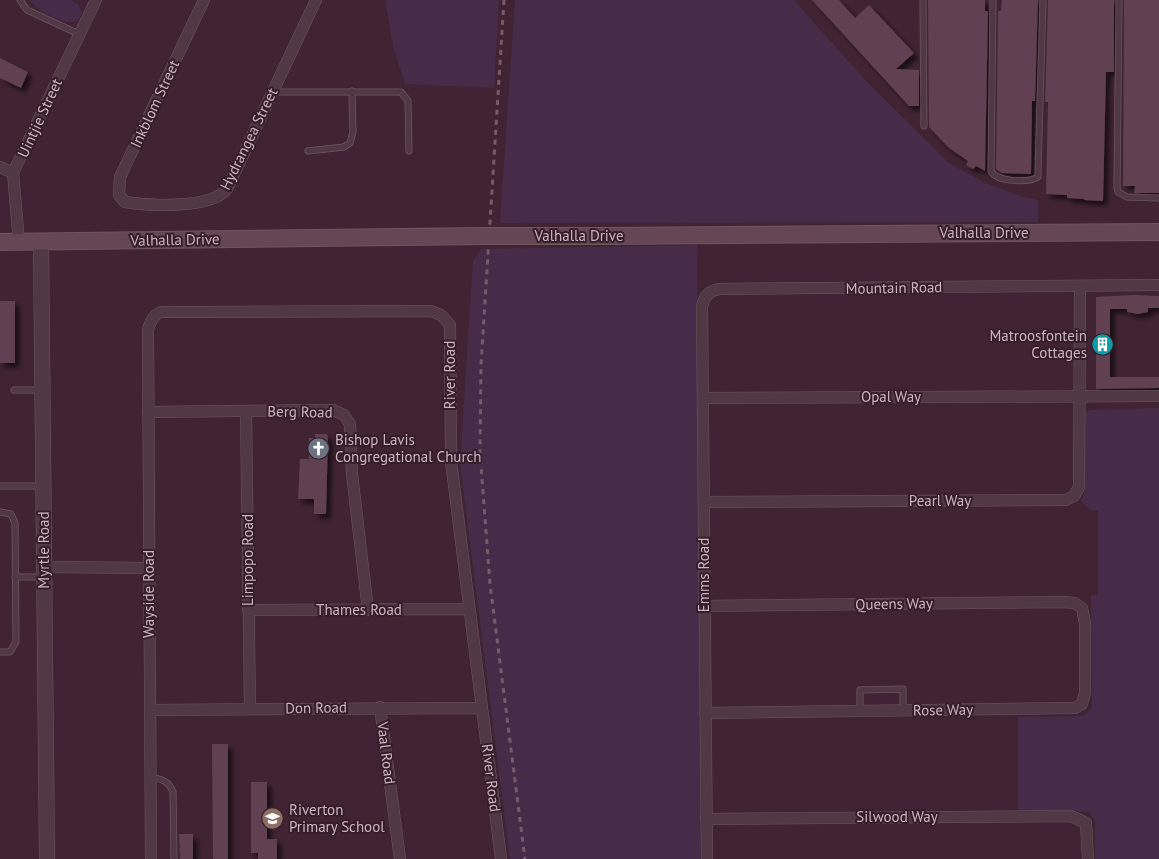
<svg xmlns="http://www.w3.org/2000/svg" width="1159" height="859" font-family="'PT Sans',sans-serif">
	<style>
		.green { fill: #462c49 }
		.building { fill: #614051; filter: url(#shadow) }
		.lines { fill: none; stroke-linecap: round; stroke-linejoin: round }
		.service-casing { stroke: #6e5663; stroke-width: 7 }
		.minor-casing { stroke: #6e5663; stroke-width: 12 }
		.tertiary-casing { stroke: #6e5663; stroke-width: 16 }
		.secondary-casing { stroke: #6e5663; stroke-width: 18 }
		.service { stroke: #503845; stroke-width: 5.5 }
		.minor { stroke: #503845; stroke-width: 11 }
		.tertiary { stroke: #503845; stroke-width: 15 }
		.secondary { stroke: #644654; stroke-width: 16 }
		.rail { stroke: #785a69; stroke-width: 3; stroke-dasharray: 5 5; stroke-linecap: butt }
		.secondary-bridge-casing { stroke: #6e5663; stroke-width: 18; stroke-linecap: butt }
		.secondary-bridge { stroke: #644654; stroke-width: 16 }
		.labels { text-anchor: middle; stroke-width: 4; stroke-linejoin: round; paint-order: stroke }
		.street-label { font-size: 15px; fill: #cbb5c0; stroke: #361d2a }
		.poi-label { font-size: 15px; fill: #cbb5c0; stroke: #361d2a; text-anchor: start }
	</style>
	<defs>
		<filter id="shadow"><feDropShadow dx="4.5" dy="4.5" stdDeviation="2.5" flood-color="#0009"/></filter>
	</defs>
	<rect width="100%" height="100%" fill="#412433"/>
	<path class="green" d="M30,0H71L79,5L82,14L77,21C65,26 37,11 30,0Z
		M385,0H499L494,88L405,84L393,46Z
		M515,0H794L865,80L949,163L983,182L1020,196L1038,200V222L500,223Z
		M697,245L702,859H510L460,464L473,261L481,249Z
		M1159,408V859H1095V821L1089,812L1018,810V717L1083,716L1092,708L1091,595H1098V511L1090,510L1081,501L1085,490L1084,414L1090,410Z"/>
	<path class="building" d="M812,0H839L855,18L869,5L914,53L896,69L919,70V106H909Z
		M928,0H985V11H988L985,171L976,166L973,169L966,165L968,161L949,148L929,127Z
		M1002,0H1038L1035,101H1032L1031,174L1002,173L996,169L998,11H1001Z
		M1048,0H1114V72H1106L1103,201L1084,200V199L1067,198V195L1046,194L1048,102H1045Z
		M1124,0H1159V193H1134L1135,186H1123Z
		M0,58L28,72L21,88L0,78Z
		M1133,295L1159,296V308H1148V312L1138,314L1127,312V309H1110V377H1159V388L1096,389V297Z
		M0,301H15V363H0Z
		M315,434H327L328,438L326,514H314V499H298L300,459H309V438H315Z
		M212,744H228V859H213Z
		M251,782H267V839H277V859H258V853H251Z
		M179,834H193V859H180Z"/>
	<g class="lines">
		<defs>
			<path id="service" d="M20,0L27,10L79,34
				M923,0L924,126
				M993,0L991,171C996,182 1028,183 1038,177V170L1043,0
				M1119,0L1117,188L1118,192L1127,197L1159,198
				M272,92H401L408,101L409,151
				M308,151L344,147L350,143L353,132L352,91
				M14,390H41
				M0,486H42
				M0,512L11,514L15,523L16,642L10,652H0
				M15,577H43
				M860,711V690L903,689V711
				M150,778C161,778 169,781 173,792L174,859"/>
			<path id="minor" d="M204,0L120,177L119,195L125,202C149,206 211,209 227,189L316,0
				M0,167L13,173
				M19,242L13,173L96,0
				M703,398L1159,396
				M148,412L333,410L344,415L350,424L352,474L368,610
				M246,412L250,708
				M704,502L1066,500L1074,496L1079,487L1080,286
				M44,567L149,568
				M705,606L1065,602L1074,603L1082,608L1085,623V693L1082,704L1075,708L705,713
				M248,610L469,609
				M380,707L400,859
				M150,710L482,708
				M706,819L1071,816L1086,823L1088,859
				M151,859L148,329C151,321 153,315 161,312L431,311L441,315L450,325L451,461L501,859
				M707,859L702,308C703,297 709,290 720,289L1159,285"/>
			<path id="tertiary" d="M41,242L47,859"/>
			<path id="secondary" d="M606,236L1159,232
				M0,242L483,236"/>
		</defs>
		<use href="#service" class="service-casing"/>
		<use href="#minor" class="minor-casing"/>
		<use href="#tertiary" class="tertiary-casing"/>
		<use href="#secondary" class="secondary-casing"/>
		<use href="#service" class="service"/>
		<use href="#minor" class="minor"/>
		<use href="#tertiary" class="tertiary"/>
		<use href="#secondary" class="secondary"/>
		<path class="rail" d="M504,0L481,365L480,453L490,584L525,859"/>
		<defs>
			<path id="secondary-bridge" d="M483,236H606"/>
		</defs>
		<use href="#secondary-bridge" class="secondary-bridge-casing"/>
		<use href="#secondary-bridge" class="secondary-bridge"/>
	</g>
	<defs>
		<symbol id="building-disc" viewBox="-11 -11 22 22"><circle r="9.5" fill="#0f9aa8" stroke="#361d2a"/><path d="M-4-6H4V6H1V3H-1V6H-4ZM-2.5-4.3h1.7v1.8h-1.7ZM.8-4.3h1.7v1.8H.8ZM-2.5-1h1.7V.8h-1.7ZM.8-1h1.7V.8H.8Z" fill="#fff"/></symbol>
		<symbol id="church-disc" viewBox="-11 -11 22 22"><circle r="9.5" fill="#6b7280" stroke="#361d2a"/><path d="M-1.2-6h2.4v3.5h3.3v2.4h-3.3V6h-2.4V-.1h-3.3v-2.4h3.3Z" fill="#fff"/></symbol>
		<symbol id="school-disc" viewBox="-11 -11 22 22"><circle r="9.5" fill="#8d6e63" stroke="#361d2a"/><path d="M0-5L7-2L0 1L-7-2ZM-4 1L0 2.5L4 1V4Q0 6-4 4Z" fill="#fff"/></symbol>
	</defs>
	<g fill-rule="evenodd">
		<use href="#building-disc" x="1090" y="332" width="25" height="25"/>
		<use href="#church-disc" x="306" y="436" width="25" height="25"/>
		<use href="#school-disc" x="260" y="806" width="25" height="25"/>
	</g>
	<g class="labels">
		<g class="street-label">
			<text transform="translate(155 104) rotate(-65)" y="5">Inkblom Street</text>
			<text transform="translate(40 118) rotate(-65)" y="5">Uintjie Street</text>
			<text transform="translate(249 139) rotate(-64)" y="5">Hydrangea Street</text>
			<text x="984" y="238">Valhalla Drive</text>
			<text x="579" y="241">Valhalla Drive</text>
			<text transform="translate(175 240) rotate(-1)" y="5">Valhalla Drive</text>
			<text transform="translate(894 288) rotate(-1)" y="5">Mountain Road</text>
			<text transform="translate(450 375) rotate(-90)" y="5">River Road</text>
			<text x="891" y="402">Opal Way</text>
			<text transform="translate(300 412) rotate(1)" y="5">Berg Road</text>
			<text x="940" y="506">Pearl Way</text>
			<text transform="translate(44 550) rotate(-90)" y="5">Myrtle Road</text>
			<text transform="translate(248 560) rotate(-90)" y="5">Limpopo Road</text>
			<text transform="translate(704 575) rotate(-90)" y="5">Emms Road</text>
			<text transform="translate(149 594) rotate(-90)" y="5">Wayside Road</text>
			<text transform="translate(894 604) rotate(-1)" y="5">Queens Way</text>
			<text x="359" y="615">Thames Road</text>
			<text transform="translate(316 708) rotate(-1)" y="5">Don Road</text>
			<text transform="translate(943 710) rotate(-1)" y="5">Rose Way</text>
			<text transform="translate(386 753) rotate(83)" y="5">Vaal Road</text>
			<text transform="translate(491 778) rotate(83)" y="5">River Road</text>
			<text x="897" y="822">Silwood Way</text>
		</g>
		<g class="poi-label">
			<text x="1087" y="341" text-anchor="end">Matroosfontein<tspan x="1087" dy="17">Cottages</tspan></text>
			<text x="335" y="445">Bishop Lavis<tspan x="335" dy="17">Congregational Church</tspan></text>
			<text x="289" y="815">Riverton<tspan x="289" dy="17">Primary School</tspan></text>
		</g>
	</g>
</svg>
